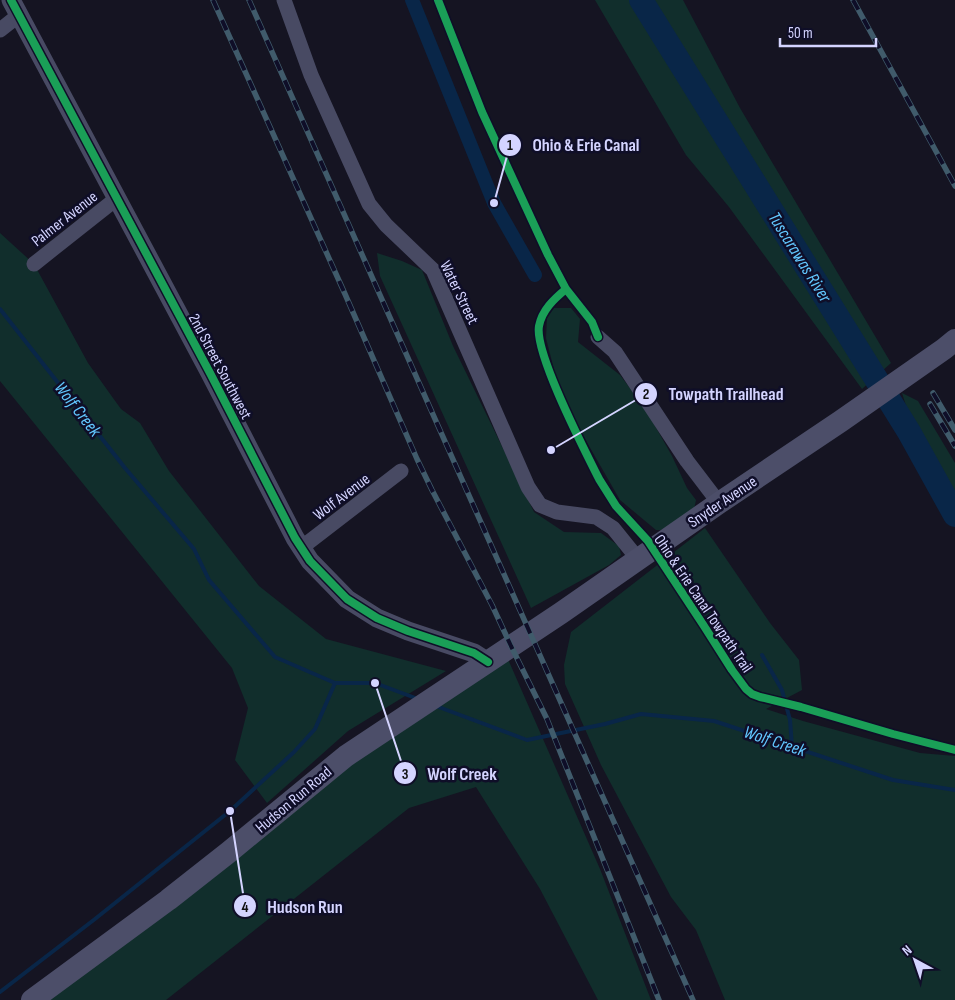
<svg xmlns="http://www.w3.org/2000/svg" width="955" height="1000" font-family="'Sofia Sans Condensed',sans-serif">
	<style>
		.green { fill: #112e2c }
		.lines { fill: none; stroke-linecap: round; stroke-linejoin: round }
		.stream { stroke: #092648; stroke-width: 4 }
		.canal { stroke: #092648; stroke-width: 14 }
		.river { stroke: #092648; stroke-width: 24 }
		.minor { stroke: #484a63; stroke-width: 15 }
		.tertiary { stroke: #484a63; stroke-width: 19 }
		.secondary { stroke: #4c4e69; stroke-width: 22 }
		.rail-casing { stroke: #405b6b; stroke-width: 5.5 }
		.rail { stroke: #0f0e28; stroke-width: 4; stroke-dasharray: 11; stroke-linecap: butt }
		.cycleway-casing { stroke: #0f0e28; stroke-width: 11 }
		.cycleway { stroke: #1a9f57; stroke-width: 8 }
		.labels { text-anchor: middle; stroke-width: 5; stroke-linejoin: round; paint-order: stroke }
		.street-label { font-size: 16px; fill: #d4d4ff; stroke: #0f0e28 }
		.water-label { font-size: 18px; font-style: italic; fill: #62c8ff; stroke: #0f0e28 }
		.leader { fill: none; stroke: #d4d4ff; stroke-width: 2 }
		.callout-dot { fill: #d4d4ff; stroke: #0f0e28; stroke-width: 2 }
		.mark-label { font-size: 15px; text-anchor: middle; font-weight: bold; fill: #111 }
		.callout-label { font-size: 18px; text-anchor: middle; font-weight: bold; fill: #d4d4ff; stroke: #0f0e28; stroke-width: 5; stroke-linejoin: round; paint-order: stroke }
	</style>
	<rect width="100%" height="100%" fill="#151422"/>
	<path class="green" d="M595,0H683L740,108L891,363L862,389L729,207L686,155Z
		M0,233L34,264L88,363L113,398L121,409L140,423L169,471L259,586L326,639L446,671L348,731L267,803L235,760L248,708L232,668L0,381Z
		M377,253L402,261L422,270L453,346L534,512L564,532L601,533L619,546L621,555L609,565L531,608L380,276Z
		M554,308H571L580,319L578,342L620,375L645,408L672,456L687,488L696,500L693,514L661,530H656L620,500L561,397L546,338L547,318Z
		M902,393L918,401L955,463V494L908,412Z
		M705,528L770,623L799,660L802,690L766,709L803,721L920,753L955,756V1000H725L696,930L671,897L601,765L565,684L564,665L571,632Z
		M504,650L600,869L651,1000H598L540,889L476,787L409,808L166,1000H32Z"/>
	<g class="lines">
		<path class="stream" d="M0,309L125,468L194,549L209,580L275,657L335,683H375L418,699
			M762,655L782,690L790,720L792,747
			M436,706L527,740L605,724L641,714L714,721L893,780L955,790
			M0,992L95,919L230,811L294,752L315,729L335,683"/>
		<path class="canal" d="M412,0L494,203L535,275"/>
		<path class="river" d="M641,0L909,432L955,515"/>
		<path class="minor" d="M284,0L311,75L369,204L386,225L433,270L528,487L540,505L557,512L596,517L613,528L638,559
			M0,30L19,15
			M34,264L116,199
			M598,337L615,352L687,461L719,503
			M301,548L401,471"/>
		<path class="tertiary" d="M11,0L210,373L295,538L310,561L347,599L377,618L408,631L474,653L488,662"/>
		<path class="secondary" d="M32,1000L168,900L229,852L346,756L561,613L719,503L841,421L944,349L955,340"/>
		<defs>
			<path id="rail" d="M213,0L345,294L417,459L432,490L492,605L511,646L547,719L659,1000
				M249,0L693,1000
				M853,0L955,186
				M933,393L955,430
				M930,404L955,446"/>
		</defs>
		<use href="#rail" class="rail-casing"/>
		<use href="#rail" class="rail"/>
		<defs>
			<path id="cycleway" d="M11,0L210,373L295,538L310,561L347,599L377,618L408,631L474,653L488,662
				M438,0L482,112L548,255L566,289L592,322L598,337
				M566,289C554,299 542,310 539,326C534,353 585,451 599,479L616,506L648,541L704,626L732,670L746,689L752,694L760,697L801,707L893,734L955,750"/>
		</defs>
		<use href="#cycleway" class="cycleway-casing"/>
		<use href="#cycleway" class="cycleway"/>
	</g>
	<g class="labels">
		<g class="street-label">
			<text transform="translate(64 218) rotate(-38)" y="6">Palmer Avenue</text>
			<text transform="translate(460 292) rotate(64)" y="6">Water Street</text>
			<text transform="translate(221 366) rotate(62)" y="6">2nd Street Southwest</text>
			<text transform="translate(341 496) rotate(-37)" y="6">Wolf Avenue</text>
			<text transform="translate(722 501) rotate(-34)" y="6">Snyder Avenue</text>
			<text transform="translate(704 603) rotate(56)" y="6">Ohio &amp; Erie Canal Towpath Trail</text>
			<text transform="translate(293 799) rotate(-40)" y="6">Hudson Run Road</text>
		</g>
		<g class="water-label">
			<text transform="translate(800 257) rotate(58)" y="6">Tuscarawas River</text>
			<text transform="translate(78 409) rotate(52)" y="6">Wolf Creek</text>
			<text transform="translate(775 741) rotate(18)" y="6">Wolf Creek</text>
		</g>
	</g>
	<path class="leader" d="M494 203L510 145M551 450L646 394M375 683L405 773M230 811L245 906"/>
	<g class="callout-dot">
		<circle cx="494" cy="203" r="5"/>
		<circle cx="551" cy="450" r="5"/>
		<circle cx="375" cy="683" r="5"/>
		<circle cx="230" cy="811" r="5"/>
		<circle cx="510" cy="145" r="12"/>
		<circle cx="646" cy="394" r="12"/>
		<circle cx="405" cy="773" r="12"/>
		<circle cx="245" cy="906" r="12"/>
	</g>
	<g class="mark-label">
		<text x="510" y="150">1</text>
		<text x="646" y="399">2</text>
		<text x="405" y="779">3</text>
		<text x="245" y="912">4</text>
	</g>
	<g class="callout-label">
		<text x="586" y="151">Ohio &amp; Erie Canal</text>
		<text x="726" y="400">Towpath Trailhead</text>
		<text x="462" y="780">Wolf Creek</text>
		<text x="305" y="913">Hudson Run</text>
	</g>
	<g transform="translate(915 960) rotate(320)" stroke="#0f0e28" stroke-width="4" paint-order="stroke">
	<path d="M0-4L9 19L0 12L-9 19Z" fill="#d4d4ff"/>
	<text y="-8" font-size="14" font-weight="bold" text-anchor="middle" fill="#d4d4ff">N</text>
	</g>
	<path d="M780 38v8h96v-8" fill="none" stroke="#d4d4ff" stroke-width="2.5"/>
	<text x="788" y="38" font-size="15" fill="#d4d4ff" stroke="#0f0e28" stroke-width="4" paint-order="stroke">50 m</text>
</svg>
